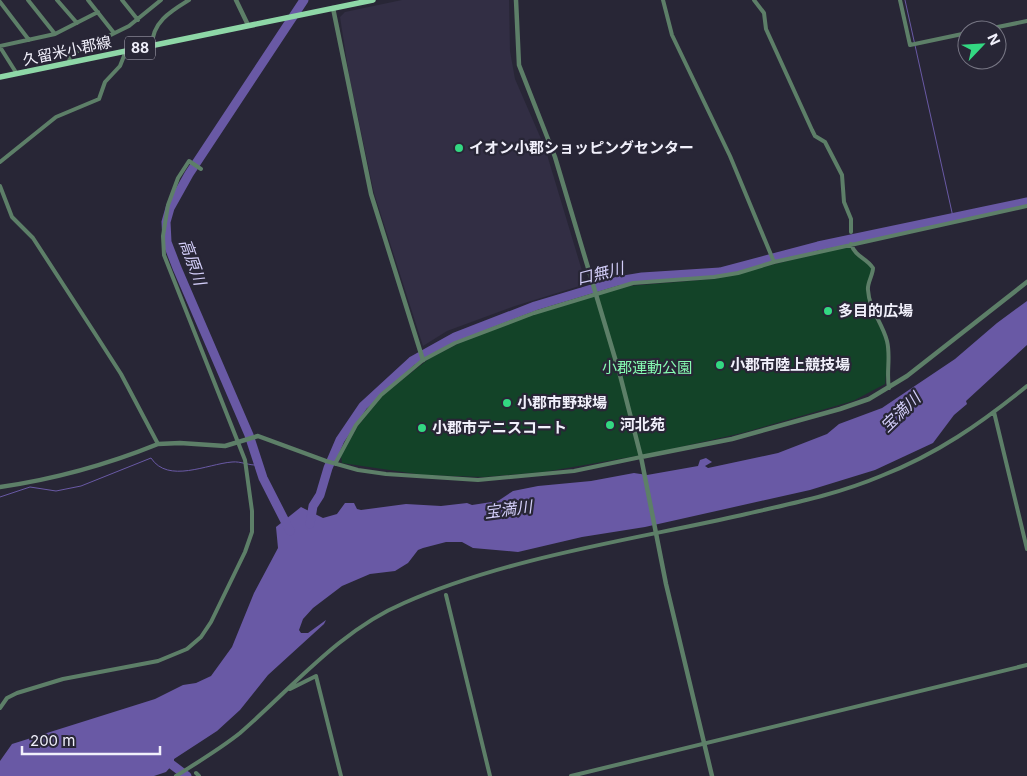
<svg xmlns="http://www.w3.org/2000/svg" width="1027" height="776" font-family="Inter,'Noto Sans JP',sans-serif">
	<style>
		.built { fill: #322e44 }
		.green { fill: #134328 }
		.water { fill: #6959a5 }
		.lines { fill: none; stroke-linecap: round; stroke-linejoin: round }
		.stream { stroke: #6959a5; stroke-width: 1 }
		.river { stroke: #6959a5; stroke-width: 9 }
		.minor { stroke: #5d7f68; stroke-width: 4 }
		.tertiary { stroke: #5d7f68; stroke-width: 4.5 }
		.primary { stroke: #8ed7a7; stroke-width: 5.5 }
		.poi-dot { fill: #33d882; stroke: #282636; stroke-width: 2 }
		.labels { text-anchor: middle; stroke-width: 4.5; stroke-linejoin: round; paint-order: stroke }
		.shield { fill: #282636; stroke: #b5b3c0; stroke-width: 1 }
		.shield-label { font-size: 14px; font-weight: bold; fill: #f1f0fb }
		.street-label { font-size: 15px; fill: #f1f0fb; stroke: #282636 }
		.poi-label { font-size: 15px; font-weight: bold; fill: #f1f0fb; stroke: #282636; text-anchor: start }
		.park-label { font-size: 15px; fill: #86fab2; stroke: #282636 }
		.water-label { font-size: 16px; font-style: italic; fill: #d3cef9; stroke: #282636 }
	</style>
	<rect width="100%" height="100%" fill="#282636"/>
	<path class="built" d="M402,0H509L510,51L515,79L545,148L586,284L515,306L447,331L423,346L374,193L349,75L340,17L345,12Z"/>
	<path class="green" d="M849,246C855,257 867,259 872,269L868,282V306L882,331L886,343L888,356L885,384L853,401L742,433L654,453L544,472L484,477L423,475L342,463L341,456L358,426L383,395L430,358L470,338L535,313L629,286L714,279Z"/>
	<path class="water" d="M1027,301V345L966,401L967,404L954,415L933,443L875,470L810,490L645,527L582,537L518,552L473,548L462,542H446L423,548L418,550L408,563L395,571L370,574L342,586L313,608L303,619L299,630L301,633H308L326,620L324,624L268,675L240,710L217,731L174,759V763L166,772L154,776H0V761L12,744L155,699L183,685L196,683L211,676L232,647L254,593L278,548L276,527L301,507L323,518L337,514L345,503H354L357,509L361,510L406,504L441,506L467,503L472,505L498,501L513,491L538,486L591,481L634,473L647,475L698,466L700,460L706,458L712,462L705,466L708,468L778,453L827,434L839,424L882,408L955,359L997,323Z"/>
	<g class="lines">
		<path class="stream" d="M905,0L953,217
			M0,497L30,487L56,491L81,486L151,458C168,484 207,464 232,462C241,461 249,466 259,465"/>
		<path class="river" d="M310,524L313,506L320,495L328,468L340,440L363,406L412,361L455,337L535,306L618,281L642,277L720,272L818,246L1027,202
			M290,531L263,478L249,435L177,268L167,242L166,222L170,208L189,174L304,0
			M163,758L187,776"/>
		<path class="minor" d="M28,0L55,34
			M57,0L77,23
			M88,0L114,33
			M122,0L138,20
			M663,0L672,35L730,156L774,262
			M754,0L764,13L766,29L812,130L815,136L825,142L842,175L844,202L851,219V232
			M900,0L910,45L967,33
			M0,2L29,40
			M983,30L1027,21
			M0,46L55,34L98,12
			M152,46C152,22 171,11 189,0
			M0,47L17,74
			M69,63L70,55L129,26L161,0
			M0,162L56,117L99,99L105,82L120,66L126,51
			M0,186L12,217L33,238L94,332L121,374L158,444
			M851,244C856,258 866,257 873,268C873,275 867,283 868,290C869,309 882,322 887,341C891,357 886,372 889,388
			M994,412L1027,549
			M326,461L358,470L386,474L478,480L574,471L641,457
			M335,464L356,425L381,395L423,360L455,343L534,313L633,283L714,277L738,273L774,262L1027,206
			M446,595L490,776
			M290,689L316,676L341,776
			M0,708L7,698L17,693L63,679L158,661L187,649L201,637L211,622L245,552L252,532V511L245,460L164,255L163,236L168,205L178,178L189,161L201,169
			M196,773L199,776
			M176,776C198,762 220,749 240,733C292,688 340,630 404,603C509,557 631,540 742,515C789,504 836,495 881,476C937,454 980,424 1027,386
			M571,776L1027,665"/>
		<path class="tertiary" d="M236,0L248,25
			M516,0L519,65L555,157L620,375L641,457L666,584L712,776
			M333,8L371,194L423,360
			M641,457L732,439L840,409L869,399L907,376L1027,282
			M0,487C56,479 106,465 158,444L180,443L225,446L258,436L326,461"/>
		<path class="primary" d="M0,77L373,0"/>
	</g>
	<g class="poi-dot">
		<circle cx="459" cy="148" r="5"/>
		<circle cx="828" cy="311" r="5"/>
		<circle cx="720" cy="365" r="5"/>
		<circle cx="507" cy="403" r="5"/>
		<circle cx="610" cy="425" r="5"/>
		<circle cx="422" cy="428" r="5"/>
	</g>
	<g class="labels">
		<rect class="shield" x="125" y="36.5" width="30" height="23" rx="4"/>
		<g class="shield-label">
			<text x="140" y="53">88</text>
		</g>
		<g class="street-label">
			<text transform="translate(67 51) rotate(-12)" y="5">久留米小郡線</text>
		</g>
		<g class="poi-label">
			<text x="469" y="153">イオン小郡ショッピングセンター</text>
			<text x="838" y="316">多目的広場</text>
			<text x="730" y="370">小郡市陸上競技場</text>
			<text x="517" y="408">小郡市野球場</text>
			<text x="620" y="430">河北苑</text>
			<text x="432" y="433">小郡市テニスコート</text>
		</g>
		<g class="park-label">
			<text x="647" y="373">小郡運動公園</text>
		</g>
		<g class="water-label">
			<text transform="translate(193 262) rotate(70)" y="6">高原川</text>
			<text transform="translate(600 273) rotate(-14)" y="6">口無川</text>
			<text transform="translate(900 412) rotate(-44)" y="6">宝満川</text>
			<text transform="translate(508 509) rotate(-7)" y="6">宝満川</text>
		</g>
	</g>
	<g transform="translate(982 45) rotate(65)"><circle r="24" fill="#282636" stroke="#787785"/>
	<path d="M0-4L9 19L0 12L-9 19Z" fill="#33d882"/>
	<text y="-8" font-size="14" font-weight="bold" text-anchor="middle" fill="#f1f0fb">N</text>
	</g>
	<path d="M22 746v8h138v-8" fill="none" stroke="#f1f0fb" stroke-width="2.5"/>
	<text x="30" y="746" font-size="15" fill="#f1f0fb" stroke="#282636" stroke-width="4" paint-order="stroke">200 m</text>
</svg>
